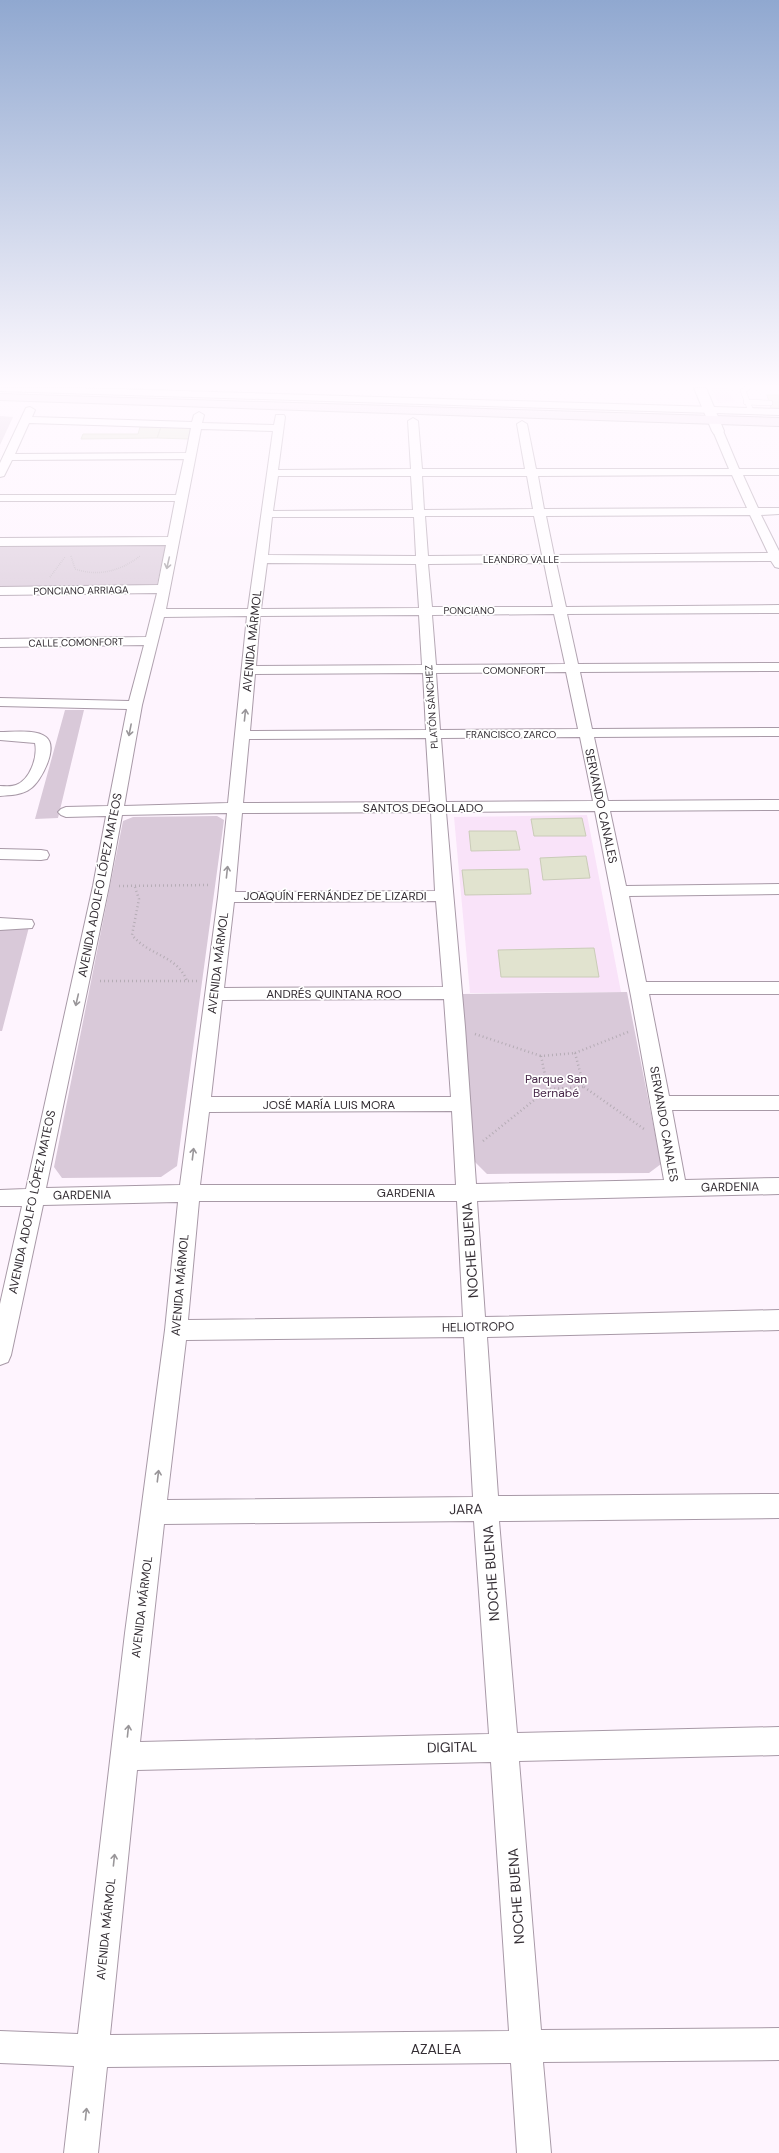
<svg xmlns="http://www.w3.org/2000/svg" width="779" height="2153" font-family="'DM Sans',sans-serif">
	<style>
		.built { fill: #f9e3f9 }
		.green { fill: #d9c9d9 }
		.building { fill: #e1e3cf; stroke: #caccb8 }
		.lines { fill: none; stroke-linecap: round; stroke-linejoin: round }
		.service-casing { stroke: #a899a7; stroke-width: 6 }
		.minor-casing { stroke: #a899a7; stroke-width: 2 }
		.tertiary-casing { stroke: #a899a7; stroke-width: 2 }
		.secondary-casing { stroke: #a899a7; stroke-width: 2 }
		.path-far1 { stroke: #b5acb5; stroke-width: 1.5; stroke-dasharray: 0.5 1.5; stroke-linecap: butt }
		.path { stroke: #b5acb5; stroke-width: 2.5; stroke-dasharray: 1 3; stroke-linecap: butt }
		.service { stroke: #fff; stroke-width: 5 }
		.minor { fill: #fff; fill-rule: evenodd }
		.tertiary { fill: #fff; fill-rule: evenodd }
		.secondary { fill: #ede; fill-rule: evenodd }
		.oneway { stroke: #999699 }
		.labels { text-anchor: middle; stroke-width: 3.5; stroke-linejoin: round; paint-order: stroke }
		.far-street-label { font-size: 10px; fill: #332d33; stroke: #fff }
		.street-label { font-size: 12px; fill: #332d33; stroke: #fff }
		.park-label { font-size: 12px; fill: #472748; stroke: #fff }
		.near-street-label { font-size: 14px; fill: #332d33; stroke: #fff }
	</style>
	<rect width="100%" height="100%" fill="#fef4fe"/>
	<path class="built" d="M711,388H727L735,402L718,403Z
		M587,815L621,992L470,993L454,817Z"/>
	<path class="green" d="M0,416L13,417L0,445Z
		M0,544H166L156,589L0,591Z
		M65,710H84L58,818L35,819Z
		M217,816L224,820L177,1166L161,1177L62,1178L54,1167L123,821L133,817Z
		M0,927H29L2,1031H0Z
		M627,992L661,1164L649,1173L487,1174L475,1162L462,994Z"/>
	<path class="building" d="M767,395H779V408H771Z
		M140,427H161L157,438L81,439L83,434H138Z
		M161,427L190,428L189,439L157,438Z
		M582,818L586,836H534L531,819Z
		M469,831H516L520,850L471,851Z
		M586,856L590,878L543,880L540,858Z
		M528,869L531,894L465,895L462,870Z
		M594,948L599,977H501L498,950Z"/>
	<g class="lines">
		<defs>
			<path id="service" d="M747,388L743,391L751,411
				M746,402L770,403"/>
			<path id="minor" d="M0,388H80L779,409V415L0,391Z
				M30,407L35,410L32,417L192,422L194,415L199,412L204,415L202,423L274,425L276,415H284L285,417L278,470L411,469L408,421L413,418L418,421L422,469H525L517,424L522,421L527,424L536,469H729L713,431L718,428L723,431L739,469H779V475H743L758,508H779V514L761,515L779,551V568L775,567L771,561L556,562L566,607L779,605V613L567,614L578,664L779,663V671L580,672L592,729L779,728V736L594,737L608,801L779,800V810L610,811L626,886L779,884V894L629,896L646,982H779V994H649L669,1096H779V1110H672L685,1180L779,1178V1194L477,1201L485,1317L779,1310V1330L487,1337L498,1496L779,1494V1518L499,1521L517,1733L779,1727V1755L519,1761L541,2030L779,2028V2060L543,2062L551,2153H517L511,2063L107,2067L98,2153H64L74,2066L0,2063V2031L78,2034L125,1633L165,1330L178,1202L43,1205L11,1355L8,1362L0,1365V1304L22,1206H0V1190L26,1189L93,886L106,816L66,817L61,815L58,812L61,809L66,807L108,806L127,709L0,706V698L129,701L144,645L0,647V639L146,637L157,593L0,595V587L158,585L166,545L0,546V538L168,537L175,501H0V495H176L184,459L12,460L4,476L0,477V463L26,408ZM29,423L191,428L186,453L15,454ZM201,429L273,431L248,609H166ZM732,475L747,508L544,509L538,476ZM278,476H411L413,510L273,511ZM422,476H527L533,509L424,510ZM750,515L768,553L554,555L546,516ZM425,516H534L542,555L428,556ZM272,517H414L416,556L268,555ZM267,563L416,564L419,608L261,609ZM544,563L553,607H432L428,564ZM554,614L565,664L436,665L432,615ZM419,615L422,665L256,666L260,616ZM247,616L228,803L124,806L142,705L164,617ZM566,672L578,729L440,730L436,673ZM423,673L426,730L250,731L255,674ZM580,737L593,801L446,802L441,738ZM426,738L430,802L243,803L249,739ZM595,811L631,996L664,1180L476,1184L465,1027L446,812ZM431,812L435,891L235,892L242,813ZM227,813L218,897L180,1185L46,1188L109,886L122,815ZM436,901L443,987L224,988L234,902ZM444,999L451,1097H211L222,1000ZM452,1111L456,1185H200L209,1112ZM199,1201H457L463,1317L188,1320ZM464,1337L473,1497L167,1500L186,1340ZM474,1521L489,1734L140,1742L164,1524ZM491,1762L509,2031L110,2035L137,1770Z
				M0,732C13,732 36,729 46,737C59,747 41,782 30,789C22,795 10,795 0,796V786C5,786 11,787 16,785C30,780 38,757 35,743L0,740Z
				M0,849L41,850L47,851L49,855L47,859L41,860L0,859Z
				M0,918L32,920L34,924L32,928L0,930Z"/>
			<path id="tertiary" d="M694,388H706L724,431L722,434H714L712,431Z"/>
			<path id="secondary" d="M0,394L779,418V426L0,400Z"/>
		</defs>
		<use href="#service" class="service-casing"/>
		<use href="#minor" class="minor-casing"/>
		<use href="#tertiary" class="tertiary-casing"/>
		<use href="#secondary" class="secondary-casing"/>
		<path class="path-far1" d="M71,556L75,569C98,577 121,571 140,556
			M50,577L65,557"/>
		<path class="path" d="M119,886L210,885
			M135,887L139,899L132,935C149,956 177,955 187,981
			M100,981H197
			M475,1034L541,1056
			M575,1053L584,1087L548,1089L541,1056Z
			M575,1053L628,1032
			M584,1087L644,1129
			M483,1141L548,1089"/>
		<use href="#service" class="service"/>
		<use href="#minor" class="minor"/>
		<use href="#tertiary" class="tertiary"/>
		<use href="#secondary" class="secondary"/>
	</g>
	<defs><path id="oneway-shaft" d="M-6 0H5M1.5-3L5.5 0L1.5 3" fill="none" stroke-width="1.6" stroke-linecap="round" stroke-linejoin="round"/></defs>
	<g class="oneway">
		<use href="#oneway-shaft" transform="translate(168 563) rotate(103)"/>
		<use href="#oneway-shaft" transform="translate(245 715) rotate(-84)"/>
		<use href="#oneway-shaft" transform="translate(130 730) rotate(101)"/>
		<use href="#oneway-shaft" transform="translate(227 872) rotate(-84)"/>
		<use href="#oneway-shaft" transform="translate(77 1000) rotate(103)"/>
		<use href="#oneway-shaft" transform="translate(193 1154) rotate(-83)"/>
		<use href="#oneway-shaft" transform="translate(158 1476) rotate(-83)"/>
		<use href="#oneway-shaft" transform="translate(128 1731) rotate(-84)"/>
		<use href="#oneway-shaft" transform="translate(114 1860) rotate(-84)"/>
		<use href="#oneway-shaft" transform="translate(86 2114) rotate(-84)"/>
	</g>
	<linearGradient id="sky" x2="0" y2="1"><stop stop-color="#90a8d0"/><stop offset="0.56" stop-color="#fffaff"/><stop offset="1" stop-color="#fffaff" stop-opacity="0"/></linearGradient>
	<rect width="779" height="689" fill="url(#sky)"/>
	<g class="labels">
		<g class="far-street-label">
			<text x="521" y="563">LEANDRO VALLE</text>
			<text transform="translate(81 590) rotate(-1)" y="4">PONCIANO ARRIAGA</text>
			<text x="469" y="614">PONCIANO</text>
			<text transform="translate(76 642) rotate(-1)" y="4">CALLE COMONFORT</text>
			<text x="514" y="674">COMONFORT</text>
			<text transform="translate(431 707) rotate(-94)" y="4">PLATÓN SÁNCHEZ</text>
			<text x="511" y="738">FRANCISCO ZARCO</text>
		</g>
		<g class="street-label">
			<text transform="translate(252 641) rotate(-84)" y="4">AVENIDA MÁRMOL</text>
			<text transform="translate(601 806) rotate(78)" y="4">SERVANDO CANALES</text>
			<text x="423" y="812">SANTOS DEGOLLADO</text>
			<text transform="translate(100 885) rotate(-79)" y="4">AVENIDA ADOLFO LÓPEZ MATEOS</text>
			<text x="335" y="900">JOAQUÍN FERNÁNDEZ DE LIZARDI</text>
			<text transform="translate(218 963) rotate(-83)" y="4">AVENIDA MÁRMOL</text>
			<text x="334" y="998">ANDRÉS QUINTANA ROO</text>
			<text x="329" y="1109">JOSÉ MARÍA LUIS MORA</text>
			<text transform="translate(664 1124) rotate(80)" y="4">SERVANDO CANALES</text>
			<text transform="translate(730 1187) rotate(-1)" y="4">GARDENIA</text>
			<text x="406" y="1197">GARDENIA</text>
			<text transform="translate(82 1195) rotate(-1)" y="4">GARDENIA</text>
			<text transform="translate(32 1202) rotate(-78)" y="4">AVENIDA ADOLFO LÓPEZ MATEOS</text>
			<text transform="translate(180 1285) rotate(-85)" y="4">AVENIDA MÁRMOL</text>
			<text transform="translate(478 1327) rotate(-1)" y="4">HELIOTROPO</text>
			<text transform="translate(142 1607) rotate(-83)" y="4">AVENIDA MÁRMOL</text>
			<text transform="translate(106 1929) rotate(-84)" y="4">AVENIDA MÁRMOL</text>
		</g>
		<g class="park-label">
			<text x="556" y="1083">Parque San<tspan x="556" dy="14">Bernabé</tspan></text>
		</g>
		<g class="near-street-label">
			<text transform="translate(470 1250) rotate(-94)" y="5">NOCHE BUENA</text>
			<text transform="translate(466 1509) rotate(-1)" y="5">JARA</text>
			<text transform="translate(491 1573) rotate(-94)" y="5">NOCHE BUENA</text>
			<text transform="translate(452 1747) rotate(-1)" y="5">DIGITAL</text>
			<text transform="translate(516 1896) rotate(-94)" y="5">NOCHE BUENA</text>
			<text x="436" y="2054">AZALEA</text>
		</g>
	</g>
</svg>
